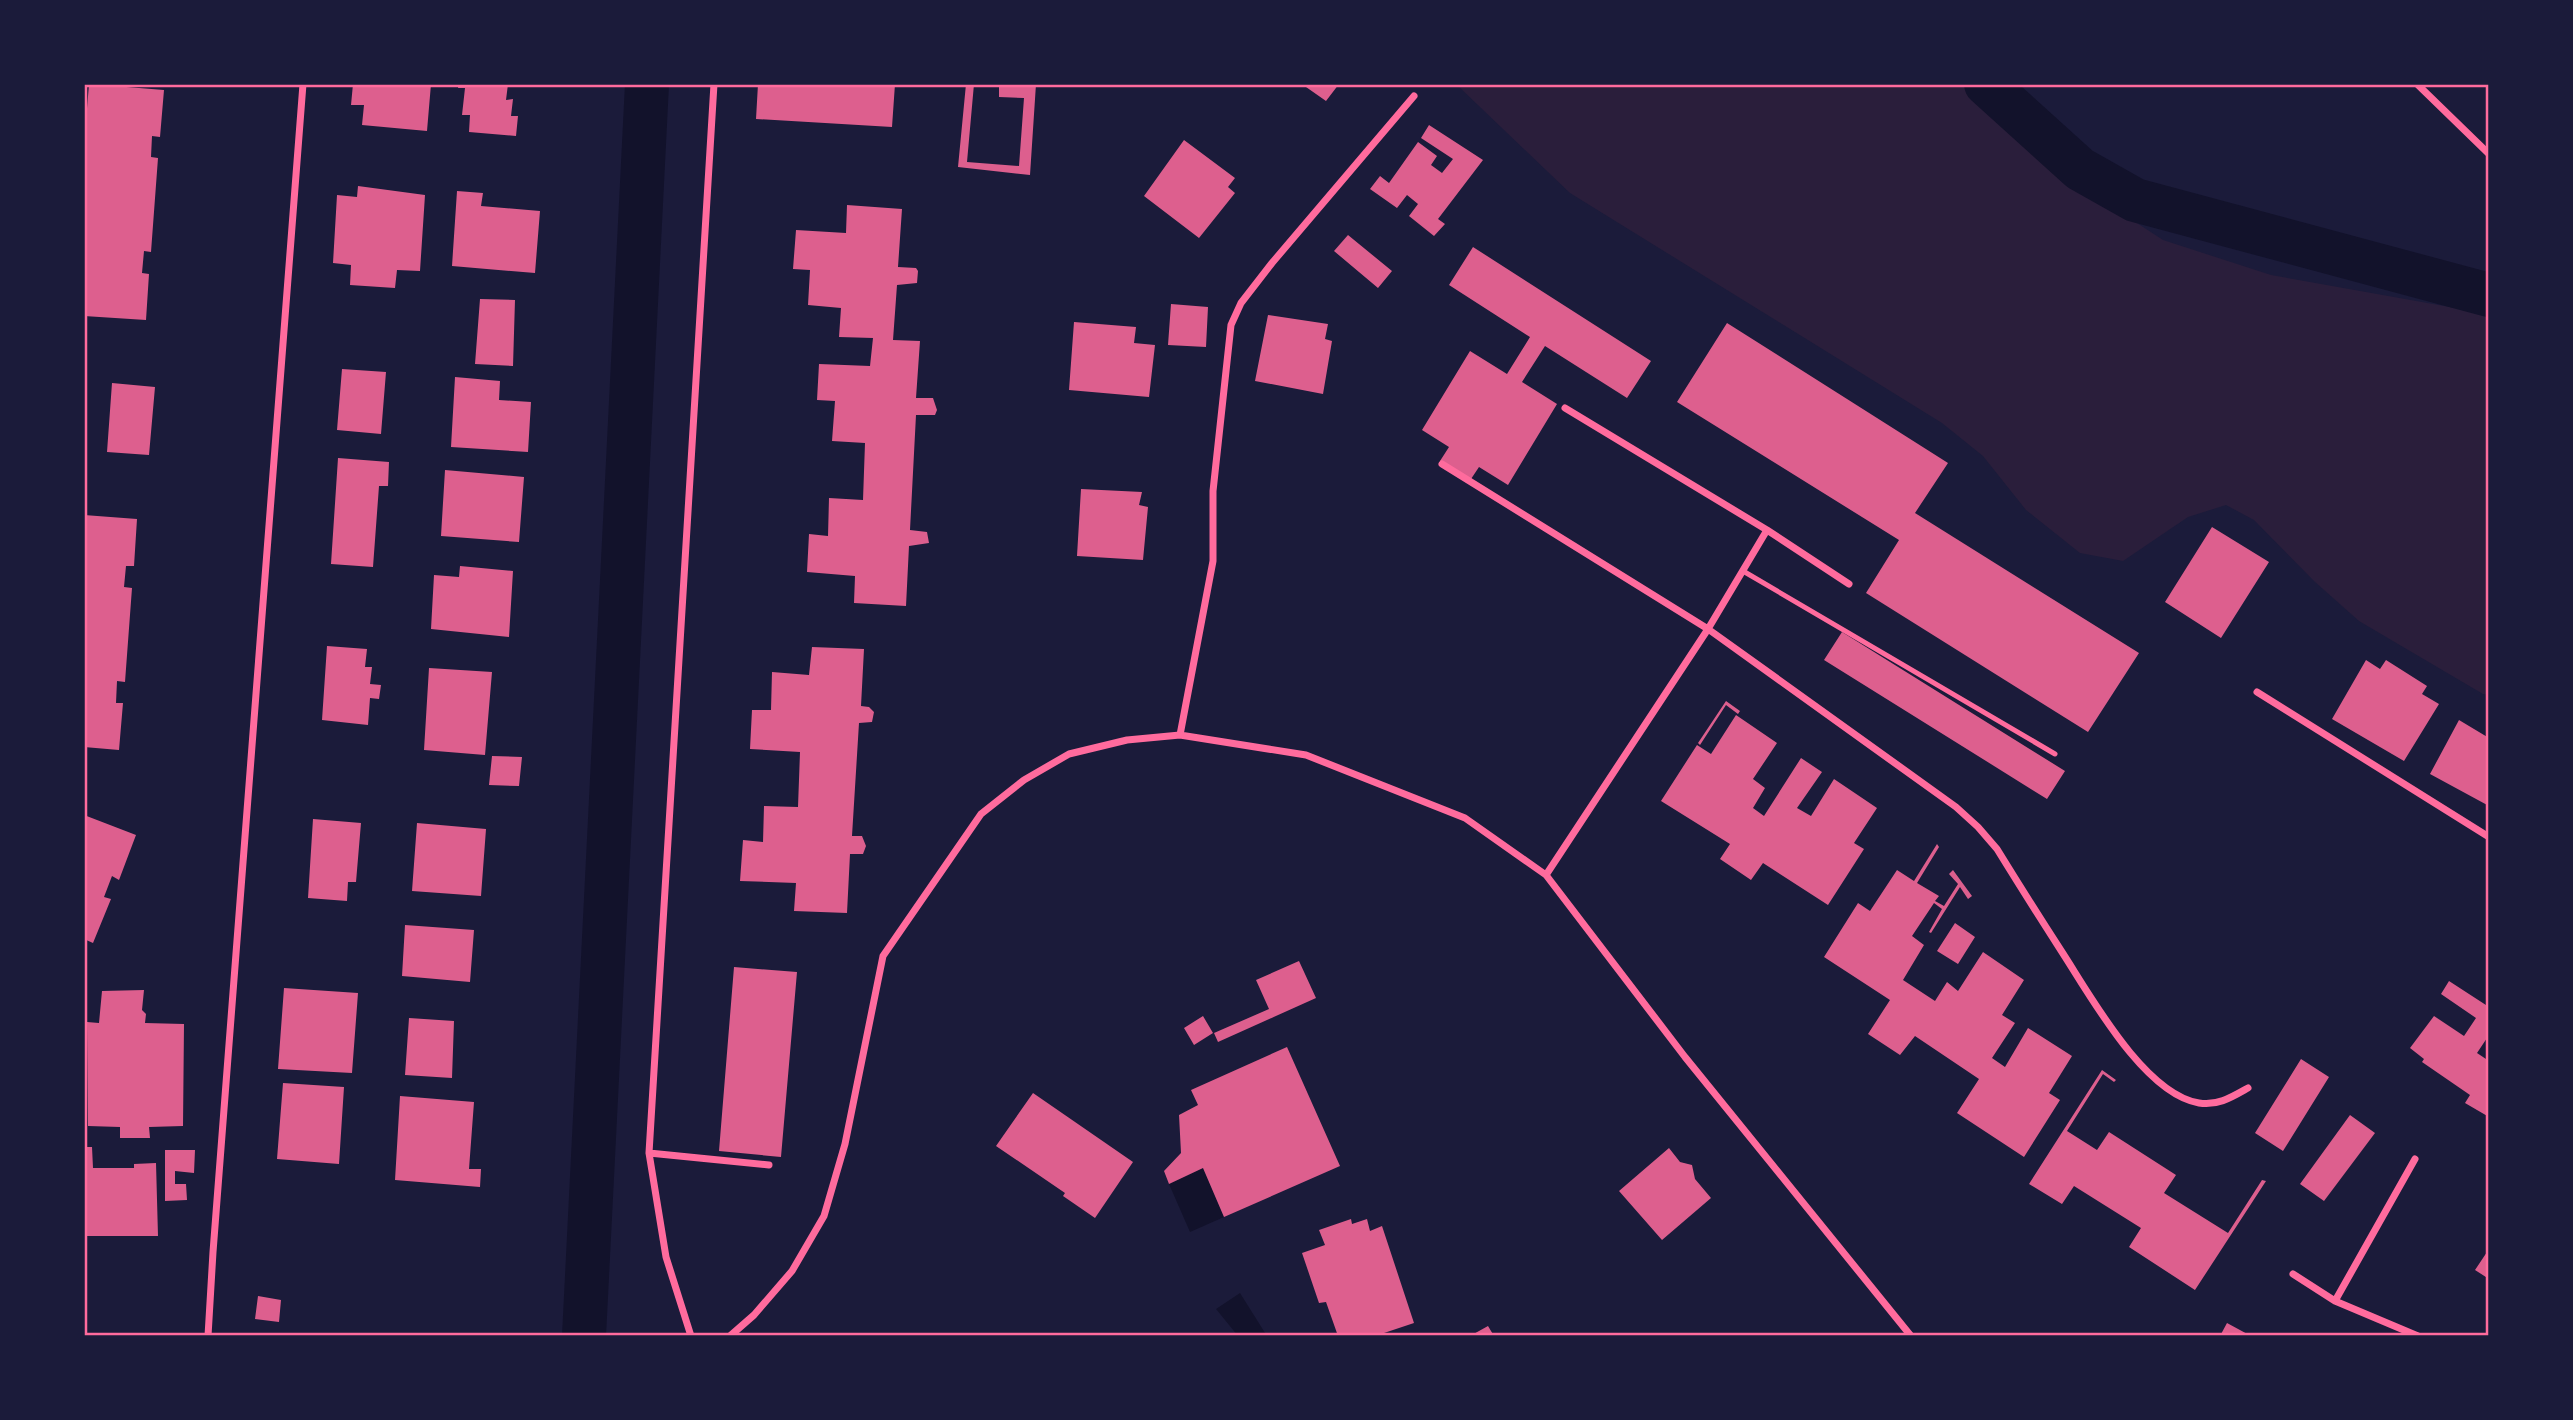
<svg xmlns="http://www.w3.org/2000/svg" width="2573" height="1420" font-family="'Roboto Serif',serif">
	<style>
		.green { fill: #2a1e3b }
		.water { fill: #12122b }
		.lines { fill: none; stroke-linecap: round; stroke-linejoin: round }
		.canal { stroke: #12122b; stroke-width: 44 }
		.building { fill: #dd5f8e }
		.service { stroke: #ff6b9d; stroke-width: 5 }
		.minor { stroke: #ff6b9d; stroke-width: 7 }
		.neatline { fill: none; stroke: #ff6b9d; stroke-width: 2.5 }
	</style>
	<rect width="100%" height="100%" fill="#1b1b3a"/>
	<path class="green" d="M1456,84H1975L2100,199L2163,240L2271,275L2489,314V695L2483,694L2359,621L2314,581L2254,520L2226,505L2188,517L2123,561L2080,553L2026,510L1983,456L1942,423L1570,193Z"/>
	<path class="water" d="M1203,1168L1224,1217L1190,1232L1169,1184Z
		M1240,1293L1267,1336H1238L1216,1309Z"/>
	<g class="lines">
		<path class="canal" d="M1986,84L2080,169L2135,200L2489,295
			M584,1336L647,84"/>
	</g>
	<path class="building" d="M89,84L164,90L160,137L152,136L151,157L158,158L151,252L144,251L142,273L149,274L146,320L84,316V145Z
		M353,84H431L427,131L362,125L364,105H351Z
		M459,84H508L506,100L513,99L511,116H518L516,136L469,132L470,115H462L465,88H458Z
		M758,84H895L892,127L756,119Z
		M966,84H974L967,162L1019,166L1024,98L999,97V84H1036L1030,175L958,167Z
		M1308,84H1339L1326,101L1306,87Z
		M1429,125L1483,160L1438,219L1445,224L1434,236L1409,216L1418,204L1407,195L1397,208L1370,189L1380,176L1389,183L1418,142L1437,156L1431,165L1442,173L1453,159L1421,138Z
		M1184,140L1235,178L1228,187L1235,193L1199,238L1144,196Z
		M358,186L425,195L420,271L397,270L395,288L350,285L351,265L333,263L337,195L357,197Z
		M457,191L483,193L481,206L540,211L535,273L452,266Z
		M847,205L902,209L898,267L916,268L918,271L917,283L897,285L893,340L920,341L916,398H933L937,410L935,415H916L910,530L927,532L929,543L909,546L906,606L854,603L855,576L807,572L809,534L828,536L829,498L863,500L865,443L832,441L835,401L817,400L819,364L870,366L873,338L839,337L841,308L808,305L810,270L793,269L796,230L846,233Z
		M1348,235L1392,271L1378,288L1334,251Z
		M1473,247L1651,361L1627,398L1545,346L1522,382L1557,404L1508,485L1479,467L1471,479L1440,461L1449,447L1422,430L1470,351L1507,374L1530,337L1449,285Z
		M480,299L515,300L513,366L475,364Z
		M1171,304L1208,307L1206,347L1168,345Z
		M1268,315L1328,324L1325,339L1332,341L1323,394L1255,381Z
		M1074,322L1136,327L1134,343L1155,345L1149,397L1069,390Z
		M1727,323L1948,463L1915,513L2139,653L2088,732L1866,593L1899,540L1677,402Z
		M342,369L386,372L381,434L337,430Z
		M455,377L500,381L499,400L531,402L528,452L451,447Z
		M112,383L155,387L149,455L107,452Z
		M338,458L389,462L388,486H379L373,567L331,564Z
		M445,470L524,477L519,542L441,536Z
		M1081,489L1142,492L1139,505L1148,507L1143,560L1077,556Z
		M84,515L137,519L134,566H126L124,587L132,588L125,682L117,681L116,703H123L119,750L84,747Z
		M2212,527L2269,562L2221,638L2165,602Z
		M460,566L513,571L509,637L431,629L434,575L459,577Z
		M1842,632L2065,771L2047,799L1824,660Z
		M327,646L367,649L365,667H372L370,684L381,685L379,699L370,698L368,725L322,720Z
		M812,647L864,649L861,706L869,707L874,712L872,722L859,723L852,836H862L866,846L863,854H850L847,913L794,911L796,883L740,881L743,840L763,842L764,806L798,807L800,752L750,749L752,710H771L772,672L809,675Z
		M2366,660L2380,669L2386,660L2427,686L2422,694L2439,704L2404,761L2332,719Z
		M429,668L492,672L485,755L424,750Z
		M1726,701L1740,711L1738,714L1726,705L1700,745L1698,743Z
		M1736,715L1777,743L1753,779L1765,788L1753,808L1764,816L1801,758L1822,772L1797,808L1811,816L1834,779L1877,808L1854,843L1864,849L1828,905L1763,863L1751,880L1720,859L1730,844L1661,801L1697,745L1711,754Z
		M2459,720L2489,738V806L2430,774Z
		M492,756L522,757L519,786L489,785Z
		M84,815L136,835L119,880L112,876L104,897L111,899L93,943L84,939Z
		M313,819L361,823L356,882H348L347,901L308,898Z
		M417,823L486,829L481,896L412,891Z
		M1937,844L1939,847L1917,883L1939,896L1935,901L1944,906L1958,884L1949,874L1953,870L1972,896L1968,899L1960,887L1931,933L1929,932L1942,909L1934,903L1912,936L1924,945L1903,980L1935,1001L1947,982L1958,991L1983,952L2024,980L2002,1015L2015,1023L1992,1058L2005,1067L2028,1028L2072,1056L2049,1093L2060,1100L2024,1157L1957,1113L1979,1079L1915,1036L1900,1055L1868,1034L1890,1000L1824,957L1858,903L1870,911L1897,870L1914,881Z
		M1955,923L1975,937L1958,964L1937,951Z
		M405,925L474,930L470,982L402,976Z
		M1299,961L1316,998L1218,1042L1214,1033L1269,1009L1256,980Z
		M734,967L797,972L781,1157L719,1151Z
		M2449,981L2489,1007V1035L2477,1053L2489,1061V1117L2465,1103L2470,1095L2422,1062L2424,1059L2410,1048L2434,1016L2464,1036L2476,1018L2441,994Z
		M284,988L358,993L352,1073L278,1069Z
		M144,990L142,1010L146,1014L145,1023L184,1024L183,1126L149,1127L150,1138H120V1127L88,1126L87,1022L99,1023L102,991Z
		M1203,1016L1213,1033L1194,1045L1184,1028Z
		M409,1018L454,1021L452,1078L405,1075Z
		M1287,1047L1340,1166L1224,1217L1203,1168L1169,1184L1164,1171L1181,1153L1179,1115L1198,1105L1191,1090Z
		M2301,1059L2329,1077L2283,1151L2255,1133Z
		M2102,1070L2116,1080L2114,1082L2103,1074L2067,1131L2097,1150L2109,1132L2176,1175L2164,1193L2228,1233L2262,1180L2266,1181L2195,1290L2129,1247L2141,1228L2074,1186L2062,1204L2029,1184Z
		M283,1083L344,1087L339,1164L277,1159Z
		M1033,1093L1133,1162L1095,1218L1063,1196L1065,1193L996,1146Z
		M400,1096L474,1102L469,1169H481L480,1187L395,1180Z
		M2350,1115L2375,1133L2324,1201L2300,1184Z
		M84,1147H92L93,1168H134V1164L156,1163L158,1236H84Z
		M1669,1148L1680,1162L1692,1165L1695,1179L1711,1198L1662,1240L1619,1191Z
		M165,1150H195L194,1173L175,1171V1184H186L187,1200L165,1201Z
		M1351,1219L1352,1224L1367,1219L1370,1231L1382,1226L1414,1323L1375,1336H1338L1326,1302L1319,1303L1302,1253L1325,1245L1319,1230Z
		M2489,1249V1279L2475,1270Z
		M258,1296L281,1300L279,1322L255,1319Z
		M2227,1323L2251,1336H2220Z
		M1488,1326L1494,1336H1470Z"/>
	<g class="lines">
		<path class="service" d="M1743,571L2055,754"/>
		<path class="minor" d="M2417,84L2489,154
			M1565,408L1767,530L1849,584
			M1442,464L1708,629L1956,807L1978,827L1997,849C2018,883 2040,918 2062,952C2090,995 2144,1094 2199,1103C2218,1106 2232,1097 2248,1088
			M2257,692L2489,837
			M1180,735L1213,561V491L1231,325L1241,303L1272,263L1414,96
			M1546,875L1708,629L1767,530
			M649,1153L769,1165
			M2293,1274L2335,1301L2418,1336
			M2335,1301L2415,1159
			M208,1336L213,1252L303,84
			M691,1336L666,1257L649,1153L714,84
			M730,1336L754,1315L792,1271L824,1216L845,1144L883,956L981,814L1024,780L1069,754L1127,740L1180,735L1306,755L1465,818L1546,875L1685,1057L1911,1336"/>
	</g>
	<rect width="2573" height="1420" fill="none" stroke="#1b1b3a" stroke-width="172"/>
	<rect x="86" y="86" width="2401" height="1248" class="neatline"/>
</svg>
